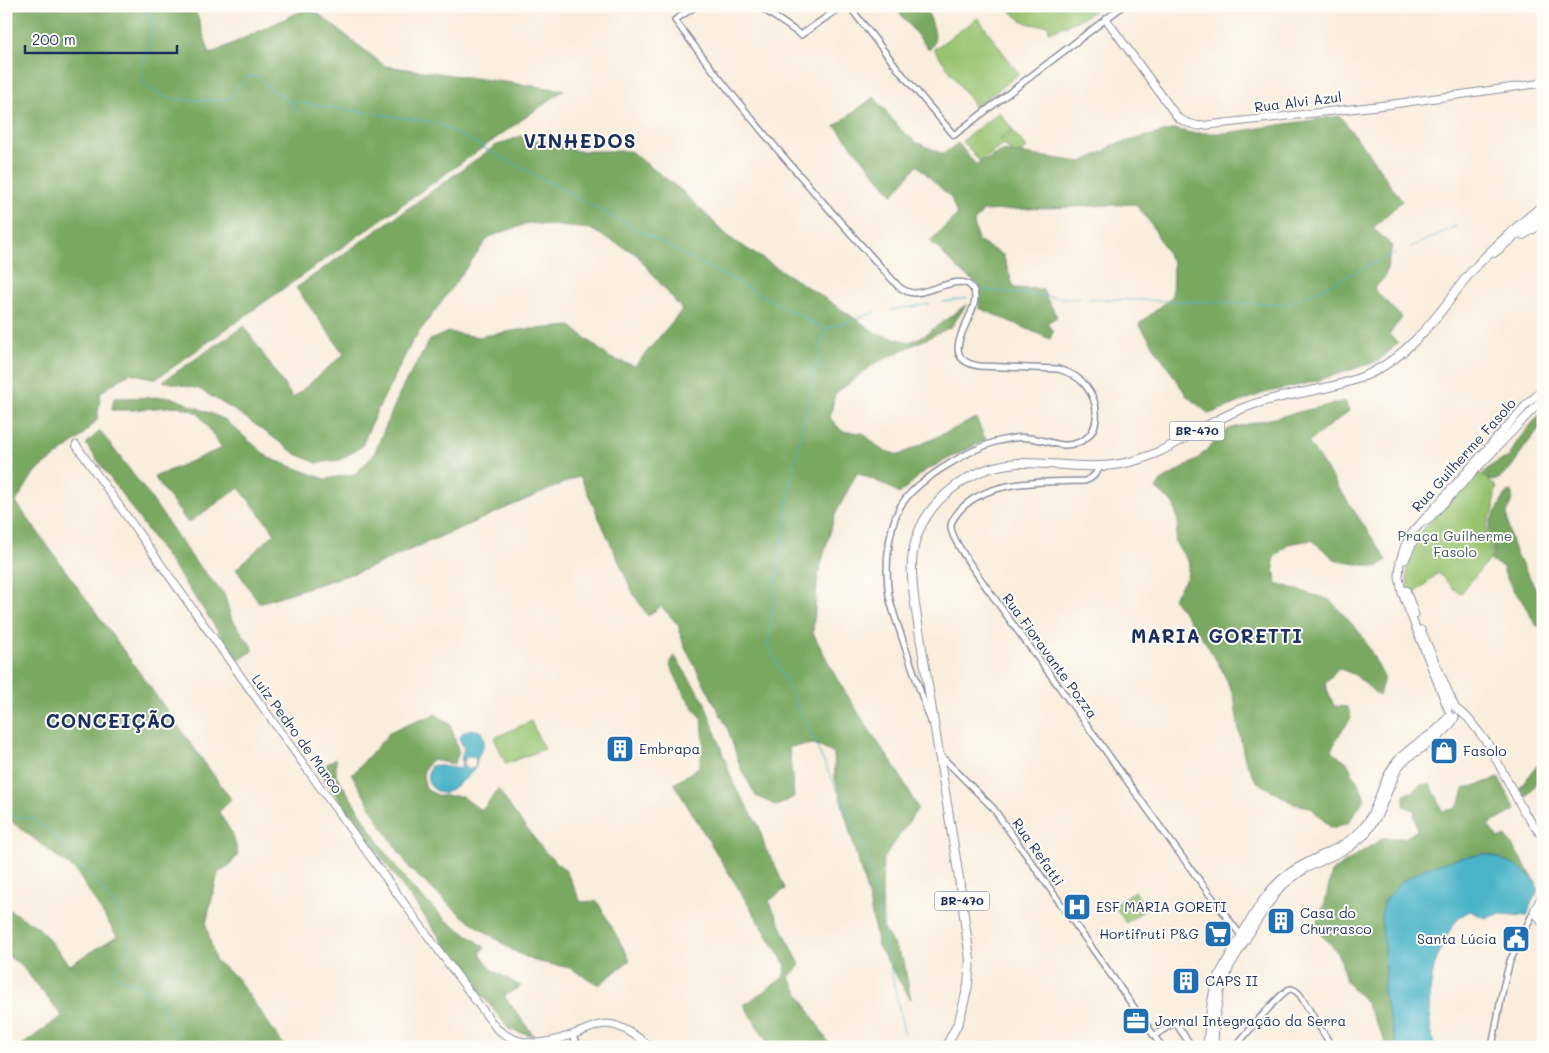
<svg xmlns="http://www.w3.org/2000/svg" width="1549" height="1053" font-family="Mali,sans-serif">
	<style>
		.green { fill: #97c26e; stroke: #597866 }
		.forest { fill: #79a861; stroke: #4a6c60 }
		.water { fill: #49b3c7; stroke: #327192 }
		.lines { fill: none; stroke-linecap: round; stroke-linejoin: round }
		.stream { stroke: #49b3c7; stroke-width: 1 }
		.minor-casing { stroke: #8a8e9d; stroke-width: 8 }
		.major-casing { stroke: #8a8e9d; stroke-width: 9 }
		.highway-casing { stroke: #8a8e9d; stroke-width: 10 }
		.minor { stroke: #fff; stroke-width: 5 }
		.major { stroke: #fff; stroke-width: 7 }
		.highway { stroke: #fff; stroke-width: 8 }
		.labels { text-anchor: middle; stroke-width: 4; stroke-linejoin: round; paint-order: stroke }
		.shield { fill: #fdfcf7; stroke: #5f6c8c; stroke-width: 1 }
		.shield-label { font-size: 12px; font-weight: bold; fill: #1b2f5e }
		.street-label { font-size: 14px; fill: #1b2f5e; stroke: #fdfcf7 }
		.park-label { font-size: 14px; fill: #405b63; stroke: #fdfcf7 }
		.poi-label { font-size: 14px; fill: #1b2f5e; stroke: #fdfcf7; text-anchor: start }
		.district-label { font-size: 19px; font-weight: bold; letter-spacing: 1px; fill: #1b2f5e; stroke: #fdfcf7 }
	</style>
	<rect width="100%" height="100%" fill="#fdfcf7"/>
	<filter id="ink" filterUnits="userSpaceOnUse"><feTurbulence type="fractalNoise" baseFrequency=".02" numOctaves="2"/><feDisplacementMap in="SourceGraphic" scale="10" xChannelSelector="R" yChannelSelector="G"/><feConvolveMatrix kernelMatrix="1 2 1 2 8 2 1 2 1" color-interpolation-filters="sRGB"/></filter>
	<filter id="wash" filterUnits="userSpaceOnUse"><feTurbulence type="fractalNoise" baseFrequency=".0096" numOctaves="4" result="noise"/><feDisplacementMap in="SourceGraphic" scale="20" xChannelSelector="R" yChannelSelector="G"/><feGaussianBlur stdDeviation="1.12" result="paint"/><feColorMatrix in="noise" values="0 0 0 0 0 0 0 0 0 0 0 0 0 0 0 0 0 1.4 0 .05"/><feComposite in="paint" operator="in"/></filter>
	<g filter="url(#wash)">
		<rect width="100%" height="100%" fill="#f9eddc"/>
		<path class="green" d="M1007,6H1102C1086,18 1068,25 1049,32L1048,25C1028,26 1019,22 1007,6Z
			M978,18L1019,74L975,107L934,49Z
			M999,112L1013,130L1000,140L1013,131L1027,148L1021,153L1011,152L1004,144L980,162L962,141Z
			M1478,471L1497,487L1495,492L1494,510L1488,521L1486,532L1492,541L1490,548L1493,555L1461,593L1454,589L1438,573L1411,597L1407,581V567L1414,542L1425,527Z
			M531,721L544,749L506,764L494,738Z
			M1134,891L1147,908L1126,923L1114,905Z"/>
		<path class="forest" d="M6,6H194L210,54L310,7L385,66L564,90L156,379L130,373L101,392L97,420L79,439L34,473L16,502L231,799L219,812L233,835L238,855L229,866L218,873L206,924L215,960L237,978L285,1047H25L22,1045L62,1016L20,964L6,955V908L38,927L70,965L117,936L76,871L12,822L6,825Z
			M894,6H925C930,19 942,38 929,50Z
			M874,97L903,132L916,142L943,154L958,143L976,165L1002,151L1082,162L1105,151L1113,145L1175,129L1191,133H1226L1340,116L1369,154L1402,201L1373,228L1392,246L1385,277L1374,289L1402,318L1389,334L1398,343L1379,361L1309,383L1264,393L1209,414L1187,396L1139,324L1172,297L1173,264L1152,225L1135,204L983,211L974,222L978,241L1003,255L1014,288L1042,289L1057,317L1047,323L1053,332L1050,339L979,308V285L963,274L930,241L957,215L951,198L917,165L893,195L835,126Z
			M521,136L578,151H630L681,190L730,238L820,295L878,334L909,342L925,335L967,304L951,327L874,364L835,394L830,418L842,431L863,433L882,450L899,455L976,418L986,440L926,470L899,494L888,486L857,473L835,515L818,576L813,633L837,679L866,725L897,770L918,808L883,860L882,890L883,928L904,962L911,1000L878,946L868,896L835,779L834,754L815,744L789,747L794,797L777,806L756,796L741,769L727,727L684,646L678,625L661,606L648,616L634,595L580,476L364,570L259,603L236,569L275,533L239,488L188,523L154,477L222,448L198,413L178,406L133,410H112L114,398L171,397L224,419L269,458L325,479L355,474L373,456L402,388L430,340L448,332L478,337L518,330L571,326L610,358L635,366L682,310L636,254L590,229L529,223L489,237L412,342L375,415L362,446L340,460L317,463L296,454L242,415L199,389L163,381L244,326L293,398L344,354L296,288L495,146Z
			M1345,401L1349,411L1308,442L1387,560L1377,567L1337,561L1312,540L1288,544L1273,559L1276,583L1330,600L1362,635L1384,677L1379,696L1355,675L1338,668L1325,684L1334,706L1348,707L1351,718L1337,738L1331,751L1346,761L1357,781L1365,798L1348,823L1331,828L1310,807L1294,804L1256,781L1245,760L1239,732L1234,697L1222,670L1206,643L1173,598L1187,577L1189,563L1175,542L1178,523L1174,504L1156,489L1161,481L1196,460L1228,429Z
			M1541,413H1543V426C1536,433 1530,440 1524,448C1515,461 1509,475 1494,481L1487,478L1483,474C1490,464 1498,462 1509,457L1518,440Z
			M100,431L149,495L194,560L224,594L231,617L254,650L238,661L206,613L86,444Z
			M1512,491V499L1507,514L1509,532L1515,552L1535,587L1543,598V629L1536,625L1522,601L1515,593L1507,579L1502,566L1491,562L1490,559L1495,556L1492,548L1494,539L1488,532L1491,520L1507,492Z
			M674,655L704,701L734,785L759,826L765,848L774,863L785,889L769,901L800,965L789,977L831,1047H792L768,1044L744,1005L783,978L786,966L674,784L699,767L704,744L702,719L684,694L670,665Z
			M436,714L450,724L459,753L454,764L432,760C421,770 422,777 427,790L439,796H462L479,809L484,808L498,789L516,815L545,852L566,871L581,902L597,901L630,960L599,985L570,968L534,961L512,950L462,916L411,870L383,828L352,775L391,731Z
			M336,758V775L386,853L412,888L446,920L485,947L480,953L492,970L521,986L504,996L534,1036L510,1030L477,989L318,770Z
			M1543,758V774L1526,798L1518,790Z
			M1499,778L1516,810L1488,825L1498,839L1506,836L1536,882L1529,875L1513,864L1492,855L1483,854L1464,857L1428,867L1401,882L1381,919L1384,943L1385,975L1383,991L1397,1047H1388L1364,1000L1346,982L1341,961L1335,949L1314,927L1325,903L1332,871L1383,838H1405L1417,830L1414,810L1404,806V794L1412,792L1420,785L1430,784L1437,797L1442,811L1455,809L1460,802L1464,789Z"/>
		<path class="water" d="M471,729L480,731C488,741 482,747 478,757C476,761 477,764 475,768C468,779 454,787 444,794C430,789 423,781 431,766L436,765L459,769L462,766V762L464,763L465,767L467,770L475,768L476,760L474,756L466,757L464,762L461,760L464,748L459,738L464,732Z
			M1483,854C1497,855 1541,874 1537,891C1537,894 1534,898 1532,901C1530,906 1529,911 1527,916L1501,914L1485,918L1470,911C1456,917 1449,930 1444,943C1441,949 1438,955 1436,961C1428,988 1427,1020 1435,1047H1397L1383,991L1385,975L1384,943L1381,919L1383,903L1401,882L1428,867L1464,857Z"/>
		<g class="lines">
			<path class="stream" d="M143,6L154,23C153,28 153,34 151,39C146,60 138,62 146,86C151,89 157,94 163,96C182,102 209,101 229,99L246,77L258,76L268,87L281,94L300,113
				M288,101L437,123L825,329L876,312
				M1411,247L1456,226
				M983,290L1064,298L1289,304L1396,253
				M943,302L967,298
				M891,310L929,304
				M825,329L791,479L768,644L867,853L904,1033
				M6,815L34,819L53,834L114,903L130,935V955L114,969V975C122,980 130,982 139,986C160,996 172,1026 180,1047"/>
		</g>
	</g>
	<g filter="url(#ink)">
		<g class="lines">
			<defs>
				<path id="minor" d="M696,6L675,20C743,113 820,200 898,286C903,290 908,293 915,293C930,293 963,272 973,289C986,311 929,357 979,366L1058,369C1069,372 1079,377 1086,386C1100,404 1102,434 1077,443C1061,449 1045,439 1029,438C1018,436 1006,439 995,442C976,448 958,458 941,469C926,479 909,491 900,507C887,531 885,570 889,596C893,614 900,630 905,647C914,672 922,697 931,722
					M759,6L801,35L842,6
					M849,6L902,74L954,135L1123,6
					M1100,466C1096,474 1093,478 1085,481C1045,482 988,479 960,510C956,515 951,520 951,526C949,540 993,595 1002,609C1021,636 1041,661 1060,688C1121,771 1179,856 1243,938
					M939,754L993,808L1162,1047
					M572,1035L579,1047
					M1154,1036L1175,1022L1192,1047
					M1235,1047C1243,1038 1282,990 1290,989C1295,989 1297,992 1300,995L1332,1047
					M1492,1047L1503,988L1510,961L1534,911"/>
				<path id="major" d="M1106,19L1178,118L1188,123L1199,126L1386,105L1543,83
					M76,445C215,640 353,836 496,1028C526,1053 552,1042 585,1030C592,1027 600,1024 607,1024C623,1025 639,1038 651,1047
					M1427,521L1543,399
					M1405,560L1415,538
					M1406,590L1415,615
					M1421,630L1455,707
					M1448,709L1402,593L1399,577L1400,561L1405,545L1412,533L1526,405L1543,389
					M1458,710L1468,718L1488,744L1524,812L1543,838
					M1543,894L1534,911L1543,924
					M1207,1047C1209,1027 1209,1005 1215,986C1219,972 1228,959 1235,946C1250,920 1265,890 1289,873C1311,857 1342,850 1361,830C1379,811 1380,780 1398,760C1413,742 1436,736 1449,715
					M1214,1047L1215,1018L1220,992L1225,980L1230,966L1259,918L1279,889L1291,879L1305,869L1349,848L1366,834L1378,815L1398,768L1402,763C1419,747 1445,739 1455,717"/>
				<path id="highway" d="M1523,235L1543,223
					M1494,253L1543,213
					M946,1047L959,1021L964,1002L968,985L970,960L959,878L915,605C913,588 910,569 913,552C921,503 969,466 1018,463C1052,462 1086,470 1120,464C1166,457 1202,423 1246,407C1287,391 1335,392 1375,371C1405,355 1428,328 1449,301C1456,291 1463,281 1471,272C1493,247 1518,226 1543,205"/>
			</defs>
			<use href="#minor" class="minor-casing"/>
			<use href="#major" class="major-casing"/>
			<use href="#highway" class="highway-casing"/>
			<use href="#minor" class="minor"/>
			<use href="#major" class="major"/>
			<use href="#highway" class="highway"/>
		</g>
	</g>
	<defs>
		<symbol id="building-square" viewBox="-11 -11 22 22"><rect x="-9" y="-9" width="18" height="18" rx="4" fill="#1f6fb2" stroke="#fdfcf7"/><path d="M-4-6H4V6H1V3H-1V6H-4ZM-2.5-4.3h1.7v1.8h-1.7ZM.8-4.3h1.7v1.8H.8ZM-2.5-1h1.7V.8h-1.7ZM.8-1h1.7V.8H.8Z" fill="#fff"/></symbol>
		<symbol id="shop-square" viewBox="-11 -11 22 22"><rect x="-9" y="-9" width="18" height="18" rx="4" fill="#1f6fb2" stroke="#fdfcf7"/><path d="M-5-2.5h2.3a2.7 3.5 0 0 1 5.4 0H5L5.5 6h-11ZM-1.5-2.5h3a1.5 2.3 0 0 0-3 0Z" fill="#fff"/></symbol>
		<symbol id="hospital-square" viewBox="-11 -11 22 22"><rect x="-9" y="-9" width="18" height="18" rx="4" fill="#1f6fb2" stroke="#fdfcf7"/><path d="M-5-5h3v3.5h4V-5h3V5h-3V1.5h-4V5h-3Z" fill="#fff"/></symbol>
		<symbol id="supermarket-square" viewBox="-11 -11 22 22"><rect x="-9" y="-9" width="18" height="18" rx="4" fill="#1f6fb2" stroke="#fdfcf7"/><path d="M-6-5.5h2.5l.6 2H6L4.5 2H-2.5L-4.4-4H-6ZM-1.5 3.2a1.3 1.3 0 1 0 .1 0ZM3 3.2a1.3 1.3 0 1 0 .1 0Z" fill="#fff"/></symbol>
		<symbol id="civic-square" viewBox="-11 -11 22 22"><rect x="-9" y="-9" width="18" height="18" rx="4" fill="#1f6fb2" stroke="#fdfcf7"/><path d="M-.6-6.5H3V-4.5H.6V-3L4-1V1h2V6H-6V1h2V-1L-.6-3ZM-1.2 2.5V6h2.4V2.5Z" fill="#fff"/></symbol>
		<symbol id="office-square" viewBox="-11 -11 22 22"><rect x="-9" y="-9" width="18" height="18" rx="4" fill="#1f6fb2" stroke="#fdfcf7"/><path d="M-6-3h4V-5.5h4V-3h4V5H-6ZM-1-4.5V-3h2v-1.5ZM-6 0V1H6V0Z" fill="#fff"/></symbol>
	</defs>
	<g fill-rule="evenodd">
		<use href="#building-square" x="604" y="733" width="32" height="32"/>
		<use href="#shop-square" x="1428" y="735" width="32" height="32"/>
		<use href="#hospital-square" x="1061" y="891" width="32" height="32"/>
		<use href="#building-square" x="1265" y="905" width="32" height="32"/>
		<use href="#supermarket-square" x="1202" y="918" width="32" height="32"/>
		<use href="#civic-square" x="1500" y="923" width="32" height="32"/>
		<use href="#building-square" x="1170" y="965" width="32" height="32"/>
		<use href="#office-square" x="1120" y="1005" width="32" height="32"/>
	</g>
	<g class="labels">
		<g class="shield">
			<rect x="1169.5" y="421.5" width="55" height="19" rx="4"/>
			<rect x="934.5" y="891.5" width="55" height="19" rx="4"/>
		</g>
		<g class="shield-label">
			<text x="1197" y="435">BR-470</text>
			<text x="962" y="905">BR-470</text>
		</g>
		<g class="street-label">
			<text transform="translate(1298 102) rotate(-7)" y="5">Rua Alvi Azul</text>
			<text transform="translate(1464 455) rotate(-48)" y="5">Rua Guilherme Fasolo</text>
			<text transform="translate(1050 656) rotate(54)" y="5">Rua Fioravante Pozza</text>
			<text transform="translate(297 734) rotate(54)" y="5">Luiz Pedro de Marco</text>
			<text transform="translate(1038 852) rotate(55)" y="5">Rua Refatti</text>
		</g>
		<g class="park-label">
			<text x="1455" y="541">Praça Guilherme<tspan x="1455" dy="16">Fasolo</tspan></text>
		</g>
		<g class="poi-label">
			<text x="639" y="754">Embrapa</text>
			<text x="1463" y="756">Fasolo</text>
			<text x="1096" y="912">ESF MARIA GORETI</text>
			<text x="1300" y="918">Casa do<tspan x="1300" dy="16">Churrasco</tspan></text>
			<text x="1199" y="939" text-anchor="end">Hortifruti P&amp;G</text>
			<text x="1497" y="944" text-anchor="end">Santa Lúcia</text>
			<text x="1205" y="986">CAPS II</text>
			<text x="1155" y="1026">Jornal Integração da Serra</text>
		</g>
		<g class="district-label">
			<text x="580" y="148">VINHEDOS</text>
			<text x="1217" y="643">MARIA GORETTI</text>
			<text x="111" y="728">CONCEIÇÃO</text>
		</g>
	</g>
	<rect width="1549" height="1053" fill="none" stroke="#fdfcf7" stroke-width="25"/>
	<path d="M25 45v8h152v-8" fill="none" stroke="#1b2f5e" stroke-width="2.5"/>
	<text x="32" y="45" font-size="15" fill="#1b2f5e" stroke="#fdfcf7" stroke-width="4" paint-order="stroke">200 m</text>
</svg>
